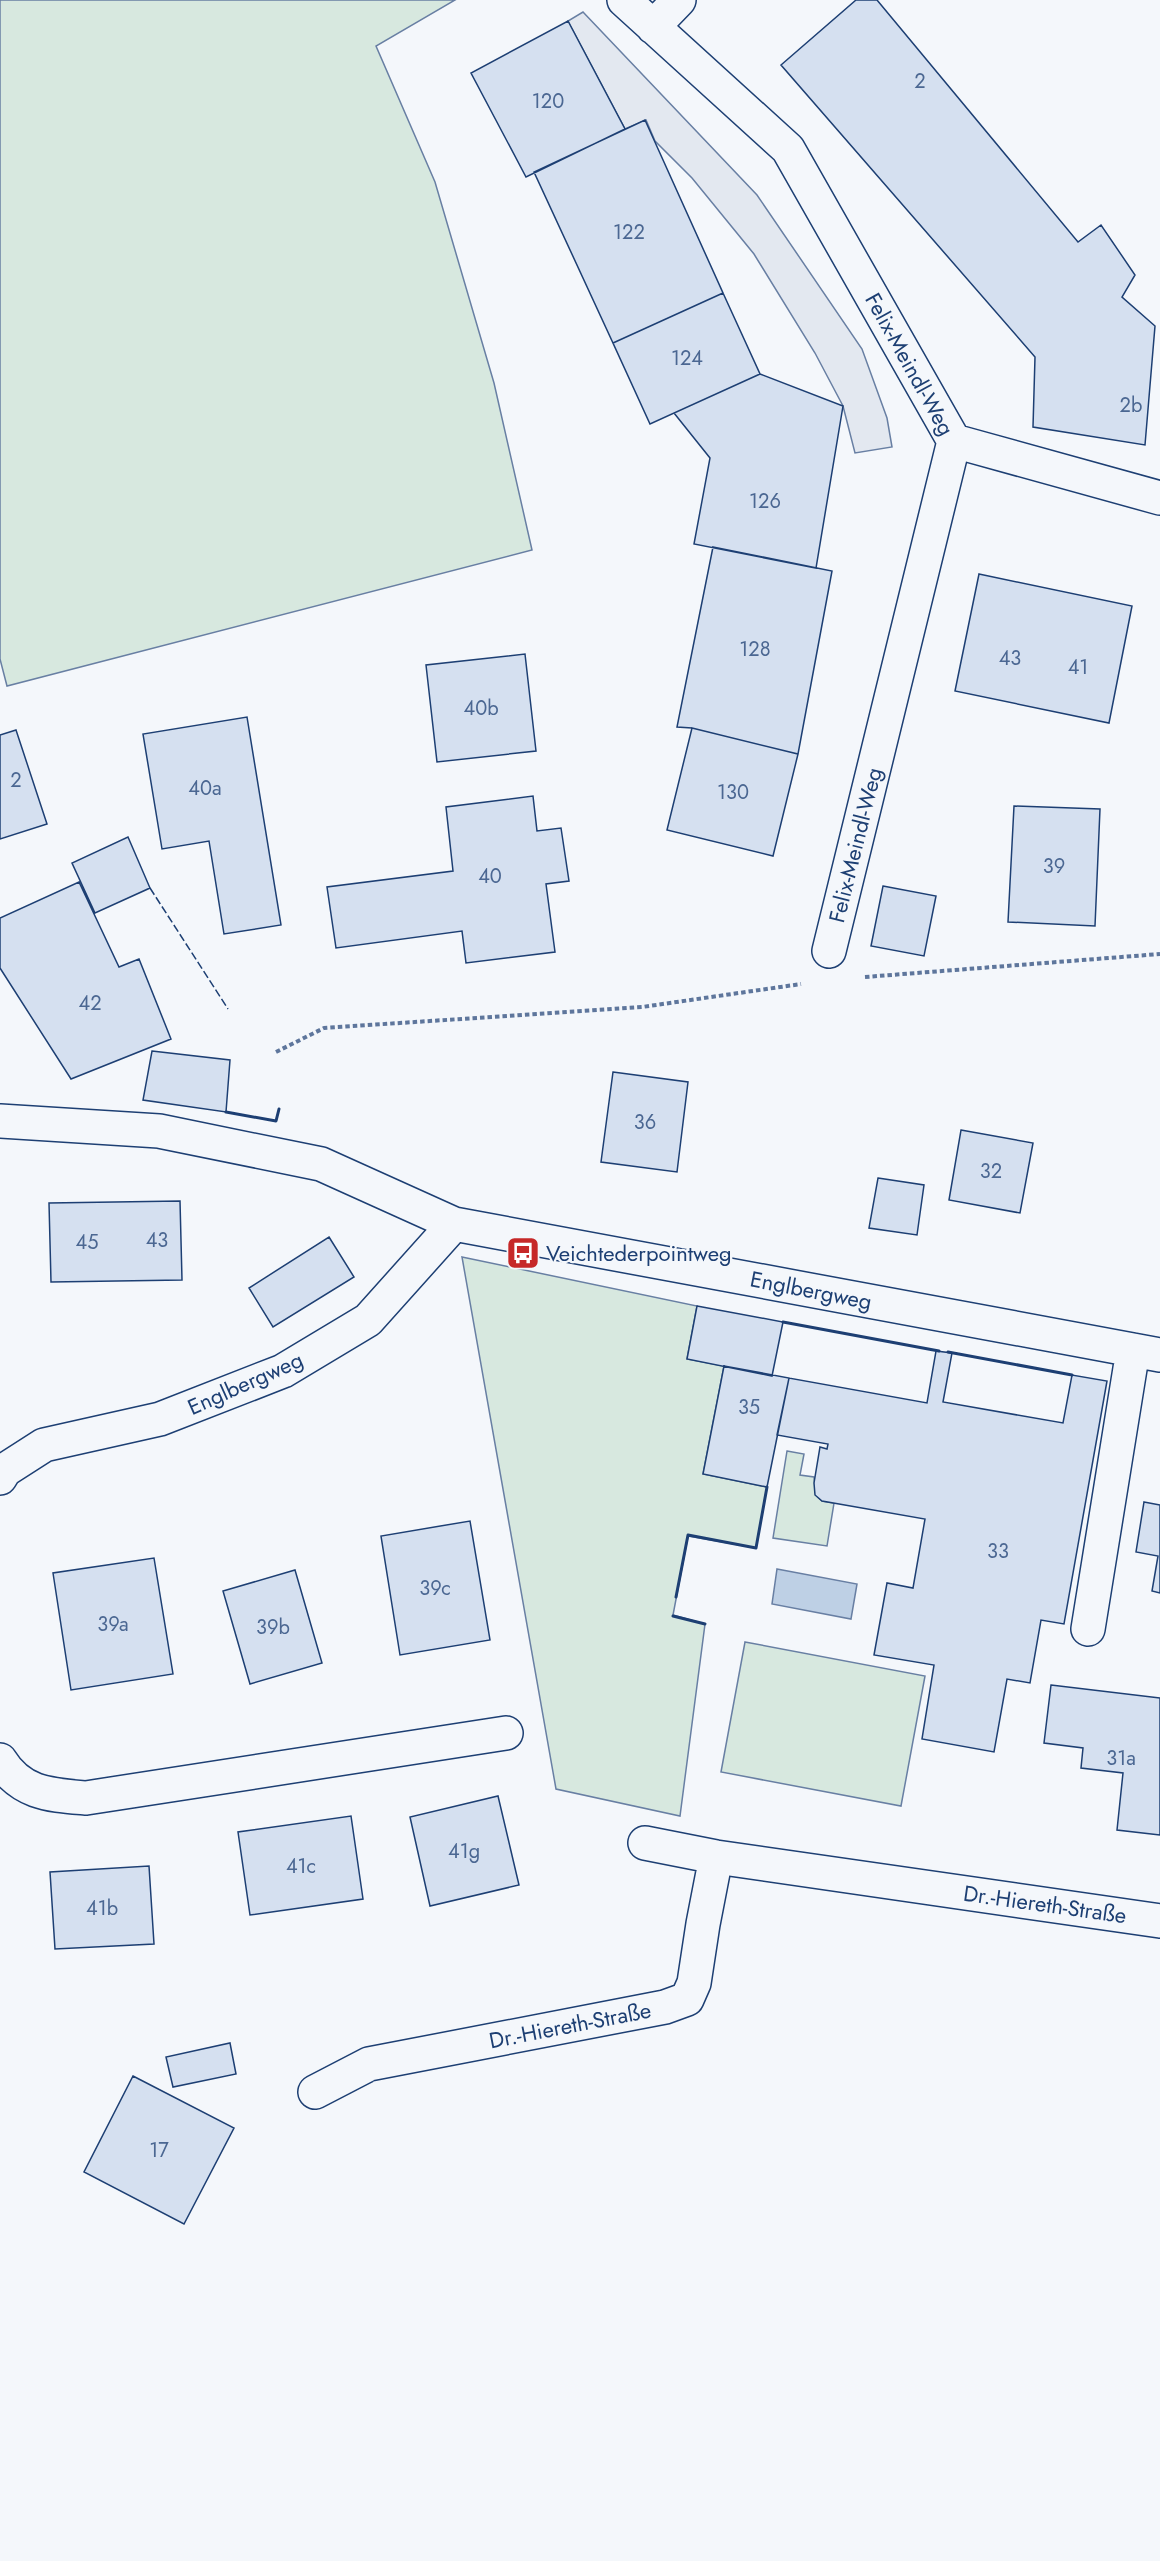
<svg xmlns="http://www.w3.org/2000/svg" width="1160" height="2561" font-family="Jost,sans-serif">
	<style>
		.green { fill: #d7e8df; stroke: #687fa3; stroke-width: 1.5 }
		.parking { fill: #e3e8f0; stroke: #687fa3; stroke-width: 1.5 }
		.water { fill: #bed0e5; stroke: #687fa3; stroke-width: 1.5 }
		.building { fill: #d5e0f0; stroke: #1d3f73; stroke-width: 1.5 }
		.lines { fill: none; stroke-linecap: round; stroke-linejoin: round }
		.minor-casing { stroke: #1d3f73; stroke-width: 36 }
		.path { stroke: #5e769c; stroke-width: 4; stroke-dasharray: 4.5 3; stroke-linecap: butt }
		.minor { stroke: #f4f7fb; stroke-width: 33 }
		.fence { stroke: #1d3f73; stroke-width: 1.5; stroke-dasharray: 8 3; stroke-linecap: butt }
		.wall { stroke: #1d3f73; stroke-width: 3 }
		.labels { text-anchor: middle; stroke-width: 4.5; stroke-linejoin: round; paint-order: stroke }
		.number-label { font-size: 20px; fill: #4b6792 }
		.street-label { font-size: 22px; fill: #1d3f73; stroke: #f4f7fb }
		.poi-label { font-size: 22px; fill: #1d3f73; stroke: #f4f7fb; text-anchor: start }
	</style>
	<rect width="100%" height="100%" fill="#f4f7fb"/>
	<path class="green" d="M0,0H455L376,46L435,182L494,383L532,550L7,686L0,659Z
		M462,1257L697,1306L687,1359L724,1366L703,1474L767,1487L756,1548L688,1536L673,1615L705,1624L680,1816L556,1789Z
		M787,1451L804,1454L800,1475L814,1477L816,1495L822,1501L834,1503L827,1546L773,1538Z
		M745,1642L925,1676L901,1806L721,1772Z"/>
	<path class="parking" d="M583,12L757,195L862,349L887,418L892,447L855,453L843,406L815,353L754,254L692,178L655,141L646,120L625,129L568,21Z"/>
	<path class="water" d="M777,1569L857,1584L851,1619L772,1604Z"/>
	<path class="building" d="M856,0H877L1078,242L1101,225L1135,275L1122,297L1155,326L1145,445L1033,427L1035,357L781,65Z
		M568,21L625,129L526,177L471,73Z
		M645,120L723,293L613,343L534,172Z
		M723,293L760,374L650,424L613,343Z
		M760,374L843,406L816,568L694,544L710,458L674,413Z
		M713,547L832,571L798,754L692,728L677,727Z
		M979,574L1132,606L1109,723L955,691Z
		M525,654L536,751L437,762L426,665Z
		M247,717L281,925L224,934L209,841L162,849L143,734Z
		M692,728L798,754L773,856L667,830Z
		M16,730L47,824L0,839V735Z
		M533,796L537,831L561,828L569,881L546,884L555,952L466,963L462,931L336,948L327,887L453,871L446,807Z
		M1014,806L1100,809L1095,926L1008,922Z
		M128,837L150,888L95,913L72,863Z
		M79,882L119,967L139,959L171,1039L71,1079L0,968V918Z
		M883,886L936,896L924,956L871,946Z
		M152,1051L230,1060L226,1112L143,1100Z
		M613,1072L688,1082L677,1172L601,1162Z
		M961,1130L1033,1143L1020,1213L949,1200Z
		M878,1178L924,1185L917,1235L869,1228Z
		M180,1201L182,1280L51,1282L49,1203Z
		M329,1237L354,1277L273,1327L249,1288Z
		M697,1306L783,1322L772,1376L687,1359Z
		M936,1351L952,1353L943,1402L1063,1423L1072,1375L1107,1381L1064,1624L1041,1620L1030,1683L1007,1679L994,1752L922,1739L934,1665L874,1655L887,1583L913,1588L925,1519L822,1501L815,1495L814,1483L820,1447L827,1449L828,1444L777,1435L789,1378L927,1403Z
		M724,1366L789,1378L767,1487L703,1474Z
		M1144,1502L1160,1505V1593L1152,1591L1158,1556L1136,1552Z
		M470,1521L490,1640L400,1655L381,1536Z
		M154,1558L173,1674L71,1690L53,1573Z
		M295,1570L322,1663L250,1684L223,1591Z
		M1051,1685L1160,1698V1835L1117,1830L1123,1773L1081,1768L1083,1748L1044,1743Z
		M498,1796L519,1885L430,1906L410,1817Z
		M351,1816L363,1899L250,1915L238,1832Z
		M149,1866L154,1944L55,1949L50,1872Z
		M230,2043L236,2074L173,2087L166,2057Z
		M133,2076L234,2128L184,2224L84,2172Z"/>
	<g class="lines">
		<defs>
			<path id="minor" d="M624,0L788,149L954,441L829,951
				M653,27L679,0
				M954,441L1160,498
				M0,1121L159,1131L321,1164L454,1224L1160,1355
				M0,1478L5,1470L44,1445L160,1419L283,1371L368,1320L454,1224
				M1088,1629L1133,1350
				M0,1760C21,1794 50,1795 86,1798L506,1733
				M645,1843L716,1857L1160,1921
				M315,2092L369,2064L665,2007L687,1999L694,1983L703,1924L716,1857"/>
		</defs>
		<use href="#minor" class="minor-casing"/>
		<path class="path" d="M865,977L1160,954
			M276,1052L324,1028L642,1007L801,984"/>
		<use href="#minor" class="minor"/>
		<path class="fence" d="M150,888L228,1009"/>
		<path class="wall" d="M226,1112L276,1121L279,1109
			M783,1322L939,1351
			M948,1352L1072,1375
			M676,1597L688,1535L756,1548L767,1487
			M673,1616L705,1624"/>
	</g>
	<defs>
		<symbol id="bus-square" viewBox="-11 -11 22 22"><rect x="-9" y="-9" width="18" height="18" rx="4" fill="#c62828" stroke="#f4f7fb"/><path d="M-5-6H5V4H4V6H2V4H-2V6H-4V4H-5ZM-3.5-4V0h7V-4ZM-3.5 1.2v1.5H-2V1.2ZM2 1.2v1.5H3.5V1.2Z" fill="#fff"/></symbol>
	</defs>
	<g fill-rule="evenodd">
		<use href="#bus-square" x="504" y="1234" width="38" height="38"/>
	</g>
	<g class="labels">
		<g class="number-label">
			<text x="920" y="88">2</text>
			<text x="548" y="108">120</text>
			<text x="629" y="239">122</text>
			<text x="687" y="365">124</text>
			<text x="1131" y="412">2b</text>
			<text x="765" y="508">126</text>
			<text x="755" y="656">128</text>
			<text x="1010" y="665">43</text>
			<text x="1078" y="674">41</text>
			<text x="481" y="715">40b</text>
			<text x="16" y="787">2</text>
			<text x="205" y="795">40a</text>
			<text x="733" y="799">130</text>
			<text x="1054" y="873">39</text>
			<text x="490" y="883">40</text>
			<text x="90" y="1010">42</text>
			<text x="645" y="1129">36</text>
			<text x="991" y="1178">32</text>
			<text x="157" y="1247">43</text>
			<text x="87" y="1249">45</text>
			<text x="749" y="1414">35</text>
			<text x="998" y="1558">33</text>
			<text x="435" y="1595">39c</text>
			<text x="113" y="1631">39a</text>
			<text x="273" y="1634">39b</text>
			<text x="1121" y="1765">31a</text>
			<text x="464" y="1858">41g</text>
			<text x="301" y="1873">41c</text>
			<text x="102" y="1915">41b</text>
			<text x="159" y="2157">17</text>
		</g>
		<g class="street-label">
			<text transform="translate(910 364) rotate(61)" y="8">Felix-Meindl-Weg</text>
			<text transform="translate(855 845) rotate(-76)" y="8">Felix-Meindl-Weg</text>
			<text transform="translate(811 1290) rotate(11)" y="8">Englbergweg</text>
			<text transform="translate(245 1383) rotate(-24)" y="8">Englbergweg</text>
			<text transform="translate(1045 1904) rotate(8)" y="8">Dr.-Hiereth-Straße</text>
			<text transform="translate(570 2025) rotate(-11)" y="8">Dr.-Hiereth-Straße</text>
		</g>
		<g class="poi-label">
			<text x="546" y="1261">Veichtederpointweg</text>
		</g>
	</g>
</svg>
